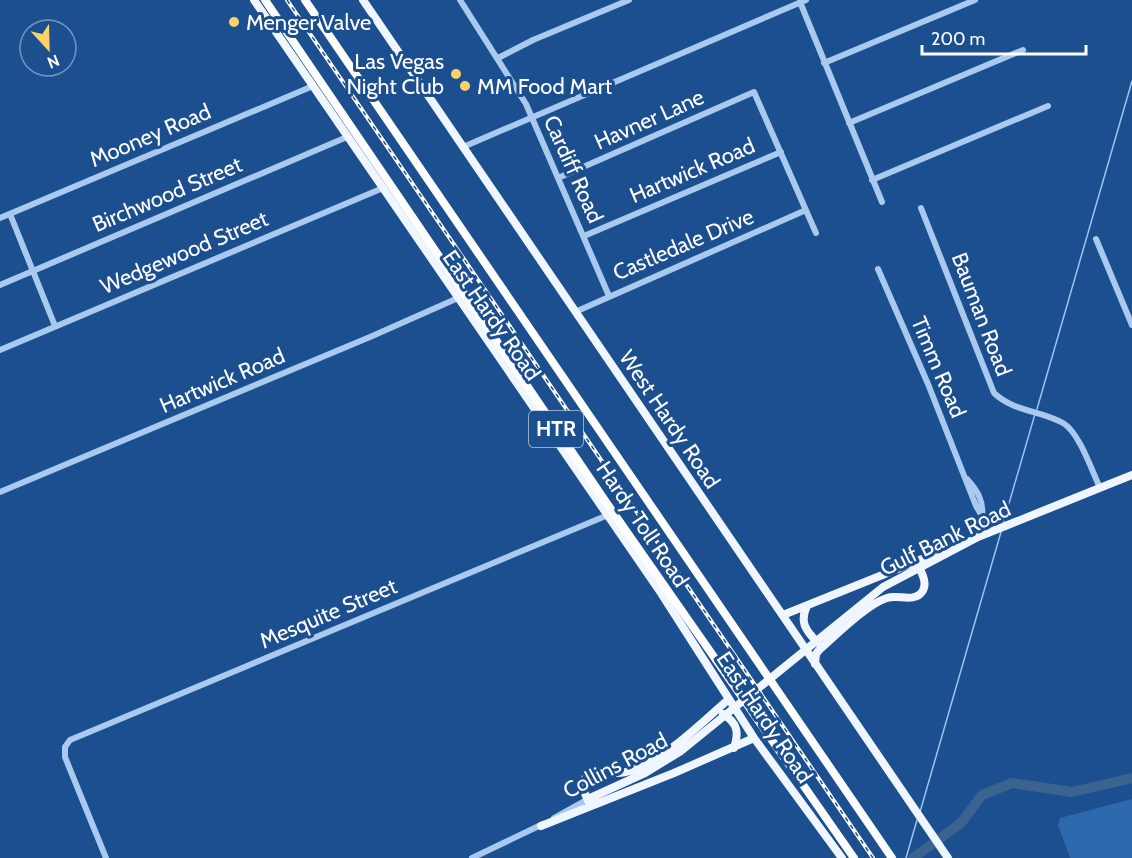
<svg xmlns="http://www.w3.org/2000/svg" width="1132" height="858" font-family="Cabin,sans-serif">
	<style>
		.park { fill: #2e69ad }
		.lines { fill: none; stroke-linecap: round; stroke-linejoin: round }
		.stream { stroke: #9cc4f0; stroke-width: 1.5 }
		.river { stroke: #3c6290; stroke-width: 10 }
		.minor { stroke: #a9c9ee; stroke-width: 6 }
		.major { stroke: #f0f6ff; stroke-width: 8 }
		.highway { stroke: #fff; stroke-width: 8 }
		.rail-casing { stroke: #fff; stroke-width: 4 }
		.rail { stroke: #1b4f8f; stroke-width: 1.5; stroke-dasharray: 4.5; stroke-linecap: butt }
		.poi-dot { fill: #ffd166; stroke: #1b4f8f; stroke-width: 2 }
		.labels { text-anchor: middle; stroke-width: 6; stroke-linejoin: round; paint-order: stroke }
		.shield { fill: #1b4f8f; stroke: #bbcadd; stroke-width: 1.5 }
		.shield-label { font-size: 21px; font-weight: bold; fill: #fff }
		.poi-label { font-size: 22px; fill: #fff; stroke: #1b4f8f; text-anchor: start }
		.street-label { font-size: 22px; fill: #fff; stroke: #1b4f8f }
	</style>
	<rect width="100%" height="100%" fill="#1b4f8f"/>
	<path class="park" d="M1132,799V858H1070L1058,825L1060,818Z"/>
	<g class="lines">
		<path class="stream" d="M1037,409L1132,81
			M1003,524L1035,414
			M920,812L1001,532
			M906,858L917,820"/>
		<path class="river" d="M913,858L961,823L982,795L1012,783L1072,792L1132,778"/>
		<path class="minor" d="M460,0L526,104L609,296
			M800,2L882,202
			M498,58L533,40L629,0
			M824,63L975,0
			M849,123L1023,50
			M463,147L806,0
			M558,178L754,92L816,233
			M872,180L1048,106
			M921,208L994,393C1014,412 1040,410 1063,423C1079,432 1092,471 1100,488
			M10,214L55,326
			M0,218L313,86
			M584,236L781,152
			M1096,239L1132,325
			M878,269L928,384L976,506L982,516L989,533
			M0,285L347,137
			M575,312L806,210
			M0,350L383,188
			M967,479C977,490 984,501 982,516
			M0,492L370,337L458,298
			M554,818L588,799
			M106,858L65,757V747L70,740L608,515
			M472,858L543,824"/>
		<path class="major" d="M254,0L661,593L754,738L842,858
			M363,0L948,858
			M807,606C799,622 806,631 818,643
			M783,615L937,553
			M815,664L816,654L819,650C835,636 867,604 887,598C898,594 914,603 922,592C928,584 922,573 918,565
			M723,714C738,723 739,733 734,748
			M588,799L645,773L681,751L883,587L978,537L1132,475
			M589,803C586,795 579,785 586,777C594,768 607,773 617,773C623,773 630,771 635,769C668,757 702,722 729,699
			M541,826L674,773L754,738"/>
		<path class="highway" d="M265,0L606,502L854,858
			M305,0L892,858"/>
		<defs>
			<path id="rail" d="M287,0L873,858"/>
		</defs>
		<use href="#rail" class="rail-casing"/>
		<use href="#rail" class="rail"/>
	</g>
	<g class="poi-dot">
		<circle cx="234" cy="22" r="6"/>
		<circle cx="456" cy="74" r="6"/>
		<circle cx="465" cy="86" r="6"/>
	</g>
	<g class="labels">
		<rect class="shield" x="529" y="411" width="54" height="36" rx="4.5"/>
		<g class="shield-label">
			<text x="556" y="436">HTR</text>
		</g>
		<g class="poi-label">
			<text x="246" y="30">Menger Valve</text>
			<text x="444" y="69" text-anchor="end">Las Vegas<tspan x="444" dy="25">Night Club</tspan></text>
			<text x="477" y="94">MM Food Mart</text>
		</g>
		<g class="street-label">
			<text transform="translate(649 119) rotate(-24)" y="8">Havner Lane</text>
			<text transform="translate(150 135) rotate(-23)" y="8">Mooney Road</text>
			<text transform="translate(574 169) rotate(66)" y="8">Cardiff Road</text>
			<text transform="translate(692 170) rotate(-23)" y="8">Hartwick Road</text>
			<text transform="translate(167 194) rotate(-23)" y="8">Birchwood Street</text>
			<text transform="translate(683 244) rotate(-23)" y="8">Castledale Drive</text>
			<text transform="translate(184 252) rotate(-23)" y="8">Wedgewood Street</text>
			<text transform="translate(982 314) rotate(69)" y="8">Bauman Road</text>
			<text transform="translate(492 315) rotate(55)" y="8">East Hardy Road</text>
			<text transform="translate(939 367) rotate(67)" y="8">Timm Road</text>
			<text transform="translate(222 380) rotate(-23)" y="8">Hartwick Road</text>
			<text transform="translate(670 419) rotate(56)" y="8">West Hardy Road</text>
			<text transform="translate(643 524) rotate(56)" y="8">Hardy Toll Road</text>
			<text transform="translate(945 538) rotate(-26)" y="8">Gulf Bank Road</text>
			<text transform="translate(328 613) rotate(-23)" y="8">Mesquite Street</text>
			<text transform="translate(765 717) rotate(56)" y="8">East Hardy Road</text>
			<text transform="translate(615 765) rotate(-28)" y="8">Collins Road</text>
		</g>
	</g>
	<g transform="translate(48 48) rotate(158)"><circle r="28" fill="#1b4f8f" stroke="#7695bc" stroke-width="1.5"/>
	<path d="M0-4.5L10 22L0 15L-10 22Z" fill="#ffd166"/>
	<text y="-9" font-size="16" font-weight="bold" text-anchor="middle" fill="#ffffff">N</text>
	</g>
	<path d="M922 45v9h164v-9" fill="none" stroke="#ffffff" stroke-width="3"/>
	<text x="931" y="45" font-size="18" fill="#ffffff" stroke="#1b4f8f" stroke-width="4.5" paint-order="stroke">200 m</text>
</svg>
